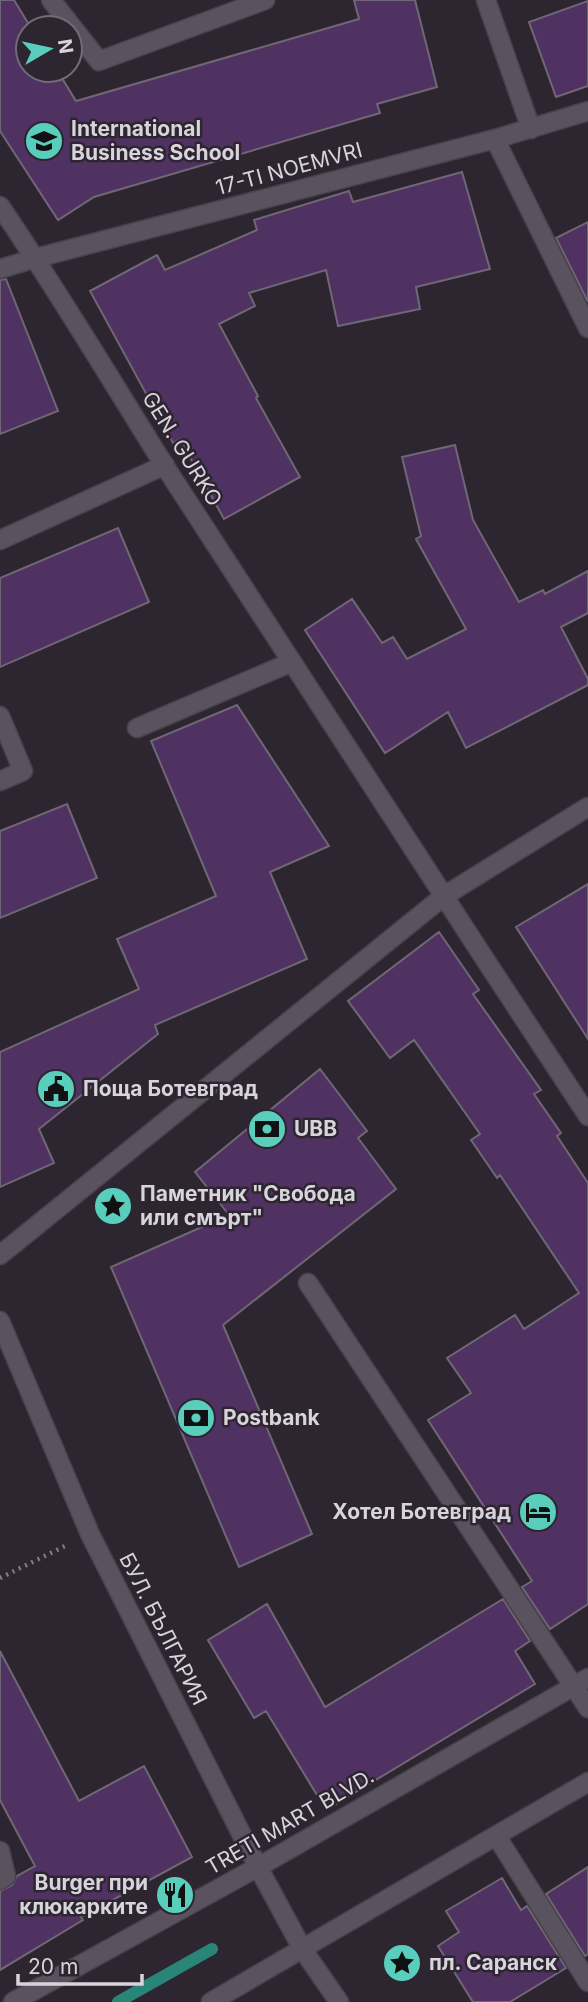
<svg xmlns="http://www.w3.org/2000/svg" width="588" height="2002" font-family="Inter,sans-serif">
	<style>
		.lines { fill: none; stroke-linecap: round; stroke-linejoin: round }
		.stream { stroke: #298578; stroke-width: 12 }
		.building { fill: #503262; stroke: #6f6874; stroke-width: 2 }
		.minor-casing { stroke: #48424b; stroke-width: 21 }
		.path { stroke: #837d86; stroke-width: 4.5; stroke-dasharray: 2 5; stroke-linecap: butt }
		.minor { stroke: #5a535f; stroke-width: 18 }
		.labels { text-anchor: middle; stroke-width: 5; stroke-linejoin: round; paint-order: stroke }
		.poi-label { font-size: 21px; font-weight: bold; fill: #d8d4db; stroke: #2d2631; text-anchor: start }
		.street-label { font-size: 21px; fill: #d8d4db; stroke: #2d2631 }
	</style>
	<rect width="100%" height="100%" fill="#2d2631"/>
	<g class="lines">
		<path class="stream" d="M118,2002L212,1949"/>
	</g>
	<path class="building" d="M0,0H14L31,28H28V70H57L76,101L359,19L354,0H415L437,87L377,104L380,113L94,197L58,220L0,131Z
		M588,1V86L556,97L529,22Z
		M462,172L490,269L416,287L420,309L338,326L326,270L249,293L255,306L219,324L258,396L256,398L300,477L224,519L180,439L173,443L90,291L157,255L165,270L257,230L254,220L349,191L353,202Z
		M588,222V302L556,238Z
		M6,279L58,411L0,434V280Z
		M455,445L473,520L519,602L543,590L545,594L588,571V613L561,627L588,679V685L466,748L448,712L385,753L305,630L352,599L382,643L393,637L407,659L466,629L416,539L421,536L402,457Z
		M118,528L149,602L0,667V578Z
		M237,705L329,846L270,872L307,959L155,1025L158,1034L39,1129L54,1163L0,1187V1052L139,989L117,939L216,896L151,741Z
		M67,804L97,878L0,918V831Z
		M588,884V1039L516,927Z
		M439,932L479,990L473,994L541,1090L534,1094L561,1133L557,1136L588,1183V1604L550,1629L522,1587L532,1581L428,1420L471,1393L447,1358L515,1315L524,1329L579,1293L500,1175L497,1178L471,1140L480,1134L414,1040L390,1058L348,1001Z
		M320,1069L367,1131L358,1138L396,1189L223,1325L312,1534L239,1567L111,1267L229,1215L195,1172Z
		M503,1599L530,1641L515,1651L535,1684L326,1810L266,1711L254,1718L208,1640L267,1604L325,1707Z
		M0,1651L79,1801L144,1766L192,1857L81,1917L83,1920L0,1970V1891L12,1885L17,1876L35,1866L0,1800Z
		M588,1867V1954L585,1956L546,1894Z
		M502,1878L521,1910L527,1906L566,1968L510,2002H473L438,1946L459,1932L446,1911Z"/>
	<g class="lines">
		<defs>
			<path id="minor" d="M51,0L99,61L265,0
				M486,0L531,129
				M495,139L588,328
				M0,206C58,291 111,380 166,468C306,685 446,901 588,1116
				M0,269L36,258L495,139L588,111
				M0,540L165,465
				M0,716L23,771L0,781
				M137,728L292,662
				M0,1255L444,896L588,807
				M308,1283L588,1708
				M0,1321L90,1534L258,1867L303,1950L339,2002
				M497,1837L588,1982
				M0,1851L6,1876L0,1880
				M13,2002L258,1867L588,1678
				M211,2002L588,1782"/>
		</defs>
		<use href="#minor" class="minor-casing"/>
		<path class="path" d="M0,1578L65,1546"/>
		<use href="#minor" class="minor"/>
	</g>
	<defs>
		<symbol id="university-disc" viewBox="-11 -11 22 22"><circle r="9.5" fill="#5acebd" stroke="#2d2631"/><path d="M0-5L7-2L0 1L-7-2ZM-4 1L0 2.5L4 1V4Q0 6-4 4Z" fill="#111"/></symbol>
		<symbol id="civic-disc" viewBox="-11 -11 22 22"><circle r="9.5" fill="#5acebd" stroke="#2d2631"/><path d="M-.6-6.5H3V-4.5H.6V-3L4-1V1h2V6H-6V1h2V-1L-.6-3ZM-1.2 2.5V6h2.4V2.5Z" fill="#111"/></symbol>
		<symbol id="bank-disc" viewBox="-11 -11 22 22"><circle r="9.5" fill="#5acebd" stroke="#2d2631"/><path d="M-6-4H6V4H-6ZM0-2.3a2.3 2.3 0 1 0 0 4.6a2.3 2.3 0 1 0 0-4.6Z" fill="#111"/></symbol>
		<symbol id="sight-disc" viewBox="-11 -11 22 22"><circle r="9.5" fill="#5acebd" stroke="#2d2631"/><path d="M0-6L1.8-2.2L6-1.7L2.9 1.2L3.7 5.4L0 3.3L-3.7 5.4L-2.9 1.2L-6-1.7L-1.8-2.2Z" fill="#111"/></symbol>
		<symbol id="hotel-disc" viewBox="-11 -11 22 22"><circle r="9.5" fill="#5acebd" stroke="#2d2631"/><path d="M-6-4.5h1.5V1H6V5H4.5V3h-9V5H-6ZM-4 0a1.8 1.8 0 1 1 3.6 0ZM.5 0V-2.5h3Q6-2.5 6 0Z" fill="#111"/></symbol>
		<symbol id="restaurant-disc" viewBox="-11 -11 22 22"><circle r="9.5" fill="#5acebd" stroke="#2d2631"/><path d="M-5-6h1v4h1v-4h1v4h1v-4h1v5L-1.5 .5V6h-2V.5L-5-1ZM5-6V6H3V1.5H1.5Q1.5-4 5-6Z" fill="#111"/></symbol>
	</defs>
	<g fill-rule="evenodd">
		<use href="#university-disc" x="22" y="119" width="44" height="44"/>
		<use href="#civic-disc" x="34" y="1067" width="44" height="44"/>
		<use href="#bank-disc" x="245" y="1107" width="44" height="44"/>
		<use href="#sight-disc" x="91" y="1184" width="44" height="44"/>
		<use href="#bank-disc" x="174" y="1396" width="44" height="44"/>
		<use href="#hotel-disc" x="516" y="1490" width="44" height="44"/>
		<use href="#restaurant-disc" x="153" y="1873" width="44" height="44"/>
		<use href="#sight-disc" x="380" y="1941" width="44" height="44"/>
	</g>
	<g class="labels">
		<g class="poi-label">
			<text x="71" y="136">International<tspan x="71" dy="24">Business School</tspan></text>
			<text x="83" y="1096">Поща Ботевград</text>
			<text x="294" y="1136">UBB</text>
			<text x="140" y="1201">Паметник "Свобода<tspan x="140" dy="24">или смърт"</tspan></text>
			<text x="223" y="1425">Postbank</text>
			<text x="511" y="1519" text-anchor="end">Хотел Ботевград</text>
			<text x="148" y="1890" text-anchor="end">Burger при<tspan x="148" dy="24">клюкарките</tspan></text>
			<text x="429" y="1970">пл. Саранск</text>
		</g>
		<g class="street-label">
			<text transform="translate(289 169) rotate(-15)" y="7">17-TI NOEMVRI</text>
			<text transform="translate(182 449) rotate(58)" y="7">GEN. GURKO</text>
			<text transform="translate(163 1629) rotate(63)" y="7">БУЛ. БЪЛГАРИЯ</text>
			<text transform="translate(290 1822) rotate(-30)" y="7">TRETI MART BLVD.</text>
		</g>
	</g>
	<g transform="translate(49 49) rotate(81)"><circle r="33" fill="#2d2631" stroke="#716c75" stroke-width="2"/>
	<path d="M0-5L12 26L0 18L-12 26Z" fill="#5acebd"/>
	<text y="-10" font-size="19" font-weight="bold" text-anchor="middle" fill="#d8d4db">N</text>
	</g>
	<path d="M18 1974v10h124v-10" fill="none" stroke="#d8d4db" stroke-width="3.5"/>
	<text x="28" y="1974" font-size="21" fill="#d8d4db" stroke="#2d2631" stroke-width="5" paint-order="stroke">20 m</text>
</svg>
